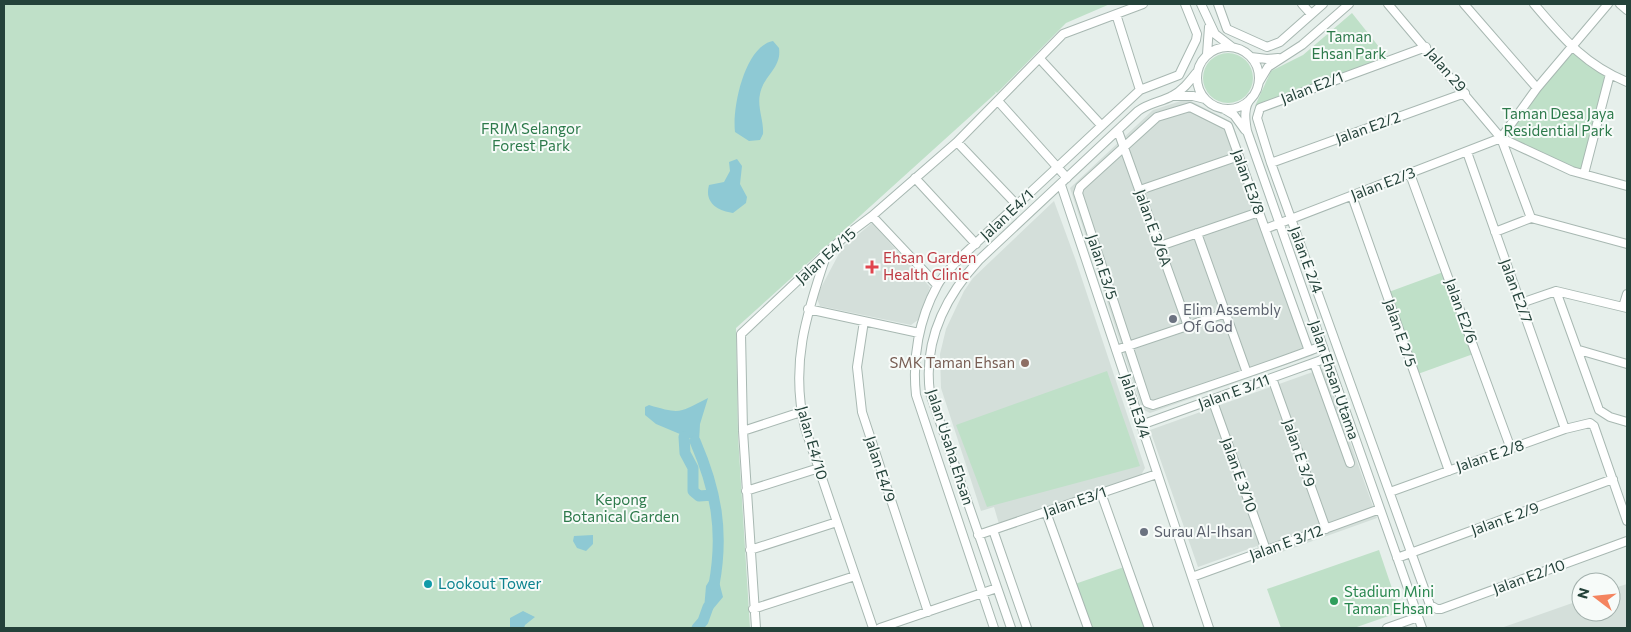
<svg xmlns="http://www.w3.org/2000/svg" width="1631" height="632" font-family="Commissioner,sans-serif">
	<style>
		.built { fill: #d4dfda }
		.green { fill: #bfe0c8 }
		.water { fill: #8ec9d4 }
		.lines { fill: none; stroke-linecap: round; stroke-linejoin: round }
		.river { stroke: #8ec9d4; stroke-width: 11 }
		.minor-casing { stroke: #a8b8b2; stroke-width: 10 }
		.minor { stroke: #fff; stroke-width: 8 }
		.health-dot { fill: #e0444e; stroke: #f7fbf9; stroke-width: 2 }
		.worship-dot { fill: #6b7280; stroke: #f7fbf9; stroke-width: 2 }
		.education-dot { fill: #8d6e63; stroke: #f7fbf9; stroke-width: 2 }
		.culture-dot { fill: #0f9aa8; stroke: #f7fbf9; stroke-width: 2 }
		.leisure-dot { fill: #2e9e5b; stroke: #f7fbf9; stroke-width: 2 }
		.labels { text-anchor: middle; stroke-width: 4; stroke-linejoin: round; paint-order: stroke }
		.park-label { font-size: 15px; fill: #2d7a4b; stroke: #f7fbf9 }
		.street-label { font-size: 15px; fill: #24423a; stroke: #f7fbf9 }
		.health-label { font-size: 15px; fill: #be3a42; stroke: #f7fbf9; text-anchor: start }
		.worship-label { font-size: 15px; fill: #5b616d; stroke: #f7fbf9; text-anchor: start }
		.education-label { font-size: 15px; fill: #785e54; stroke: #f7fbf9; text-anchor: end }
		.culture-label { font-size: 15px; fill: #0d838f; stroke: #f7fbf9; text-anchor: start }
		.leisure-label { font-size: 15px; fill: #27864d; stroke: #f7fbf9; text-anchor: start }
	</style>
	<rect width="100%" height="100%" fill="#e6efeb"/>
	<path class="built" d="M1187,99L1232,122L1314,355L1150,413L1142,409L1070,188L1153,110Z
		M1054,201L1076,261L1145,468L1141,475L999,524L994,507L981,511L941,388L940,354L946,329L964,291L973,278Z
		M872,223L930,287L918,320L911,325L820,306L816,297L842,248Z
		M1324,368L1377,518L1262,559L1257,546L1198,567L1150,430Z
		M1627,584V628H1501L1581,600V612H1611V589Z"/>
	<path class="green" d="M4,4H1110L1066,23L997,93L994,91L996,93L736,328L738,436L750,628H4Z
		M1352,13L1387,57L1255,106L1271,71L1303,55Z
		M1571,50L1606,76L1581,172L1504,137Z
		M1203 78a25 25 0 1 1 50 0a25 25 0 1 1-50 0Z
		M1446,271L1476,353L1415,375L1386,293Z
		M1107,371L1140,466L987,507L956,425Z
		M1379,550L1400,612L1354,628H1281L1267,589Z
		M1127,566L1149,628H1088L1072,585Z"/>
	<path class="water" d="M773,41L779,48C782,68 763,76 760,94C757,107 764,121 763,134L760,140L749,141L735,132C732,107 745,46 773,41Z
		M737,159L742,166L740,184L747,197L746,203L733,213C718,211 704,203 709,185L724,182L730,171L729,162Z
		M708,398L700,424L699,442L656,424L645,415V407L649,405C682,415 680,412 708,398Z
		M593,535V544L586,551L577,548L573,541L574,536Z
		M716,570L723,597L703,621L706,586Z
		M523,611L535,617L525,625L524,628H510V618Z"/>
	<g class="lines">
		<path class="river" d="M684,437L685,453L693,468V491L699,496L713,495
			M695,441C716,490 724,531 714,585
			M697,628L703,621L708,607"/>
		<defs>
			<path id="minor" d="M1201,4L1215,34L1232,47
				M1218,4L1227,29L1267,47L1280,42L1323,4
				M1302,4L1311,14
				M1388,4L1501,138L1531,218
				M1464,4L1537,88
				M1534,4C1564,39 1584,64 1627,82
				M1620,4L1627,10
				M1116,14L1140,90
				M1426,47L1260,108L1257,118L1271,163L1430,605L1437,609H1441L1627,541
				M1197 78a31 31 0 1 1 62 0a31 31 0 1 1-62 0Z
				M1207,54L1209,27
				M1251,57L1267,59L1278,58
				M1040,59L1101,125
				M1259,82L1268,67L1302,45L1349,4
				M1172,96H1193L1205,99
				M1252,97C1243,106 1245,120 1247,131L1422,628
				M998,101L1067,178
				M1224,109L1234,115L1245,130
				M1118,131L1188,326
				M1501,138L1537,88L1608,4
				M1501,138L1572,171L1627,186
				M957,142L1017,205
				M1467,152L1565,429
				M1271,163L1465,93
				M1410,174L1511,449
				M1584,174L1610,74
				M915,178L976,244
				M1061,185L1209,628
				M1140,190L1239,156
				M1352,196L1449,471
				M872,216L937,285
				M1531,218L1627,244
				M1265,229L1501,138
				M1495,232L1531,218
				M1197,233L1247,373
				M1160,246L1259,212
				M826,256C806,315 790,365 805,428L873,628
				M1556,291L1599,410L1610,417L1627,422
				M1556,291L1627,308
				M1521,303L1556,291
				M1623,307L1627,294
				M808,309L919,333
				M864,321L857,367L862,412L928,612
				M1116,350L1226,313
				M1579,350L1627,364
				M1309,351L1228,126L1190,107L1157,117L1080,187L1078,193L1147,403L1153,405C1210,386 1267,367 1322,346
				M1314,363L1350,463
				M1272,378L1326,529
				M1212,399L1266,550
				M1141,425L1327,358
				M743,431L801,412
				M746,491L819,468
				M1390,492L1565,429L1590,423L1594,426L1627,521
				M1101,493L1149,628
				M1046,512L1088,628
				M993,530L1027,628
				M978,535L1157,474
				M750,550L837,522
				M1397,558L1613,479
				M1192,577L1380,509
				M753,609L855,576
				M756,628L743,431L741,334L844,237L872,216L957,142L1063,34L1143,4
				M880,628L997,588
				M994,628L916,395C912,358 919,319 937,286C942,276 952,267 959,259L1140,90L1179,75L1196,40L1197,34L1185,4
				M1011,628L930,393C923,341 945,297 979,260L1138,111C1149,103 1161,102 1172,96C1182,91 1189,82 1196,73
				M1387,628L1418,617"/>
		</defs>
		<use href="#minor" class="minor-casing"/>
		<use href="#minor" class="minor"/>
	</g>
	<path class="health-dot" d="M869.5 259.5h5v5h5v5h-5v5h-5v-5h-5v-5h5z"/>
	<g class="worship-dot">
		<circle cx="1173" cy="319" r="5"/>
		<circle cx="1144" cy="532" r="5"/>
	</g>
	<circle class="education-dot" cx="1025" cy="363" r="5"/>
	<circle class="culture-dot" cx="428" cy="584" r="5"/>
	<circle class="leisure-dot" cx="1334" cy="601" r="5"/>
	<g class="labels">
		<g class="park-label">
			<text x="1349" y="42">Taman<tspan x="1349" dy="17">Ehsan Park</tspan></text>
			<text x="1558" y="119">Taman Desa Jaya<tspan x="1558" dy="17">Residential Park</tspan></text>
			<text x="531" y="134">FRIM Selangor<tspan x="531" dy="17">Forest Park</tspan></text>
			<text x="621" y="505">Kepong<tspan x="621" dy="17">Botanical Garden</tspan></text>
		</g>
		<g class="street-label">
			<text transform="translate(1446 70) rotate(49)" y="5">Jalan 29</text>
			<text transform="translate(1312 88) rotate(-21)" y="5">Jalan E2/1</text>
			<text transform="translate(1368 128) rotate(-20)" y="5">Jalan E2/2</text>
			<text transform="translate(1248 182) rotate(70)" y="5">Jalan E3/8</text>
			<text transform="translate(1383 184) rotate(-21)" y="5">Jalan E2/3</text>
			<text transform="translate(1007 215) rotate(-43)" y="5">Jalan E4/1</text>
			<text transform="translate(1153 228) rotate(70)" y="5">Jalan E 3/6A</text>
			<text transform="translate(826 256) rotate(-42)" y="5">Jalan E4/15</text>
			<text transform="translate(1306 260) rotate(70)" y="5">Jalan E 2/4</text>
			<text transform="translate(1102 267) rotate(72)" y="5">Jalan E3/5</text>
			<text transform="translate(1516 291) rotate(70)" y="5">Jalan E2/7</text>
			<text transform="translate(1461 311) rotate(70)" y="5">Jalan E2/6</text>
			<text transform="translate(1400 333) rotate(71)" y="5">Jalan E 2/5</text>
			<text transform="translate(1334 380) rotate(71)" y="5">Jalan Ehsan Utama</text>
			<text transform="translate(1234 392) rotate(-20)" y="5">Jalan E 3/11</text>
			<text transform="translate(1135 406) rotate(72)" y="5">Jalan E3/4</text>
			<text transform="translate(812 443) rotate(74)" y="5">Jalan E4/10</text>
			<text transform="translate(950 447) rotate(72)" y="5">Jalan Usaha Ehsan</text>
			<text transform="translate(1299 453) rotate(71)" y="5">Jalan E 3/9</text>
			<text transform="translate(1490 456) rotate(-19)" y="5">Jalan E 2/8</text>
			<text transform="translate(880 469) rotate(72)" y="5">Jalan E4/9</text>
			<text transform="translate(1239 475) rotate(70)" y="5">Jalan E 3/10</text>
			<text transform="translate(1075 502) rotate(-19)" y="5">Jalan E3/1</text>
			<text transform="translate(1505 519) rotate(-20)" y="5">Jalan E 2/9</text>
			<text transform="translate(1286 543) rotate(-20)" y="5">Jalan E 3/12</text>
			<text transform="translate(1529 577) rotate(-20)" y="5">Jalan E2/10</text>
		</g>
		<g class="health-label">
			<text x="883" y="263">Ehsan Garden<tspan x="883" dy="17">Health Clinic</tspan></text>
		</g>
		<g class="worship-label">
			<text x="1183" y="315">Elim Assembly<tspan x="1183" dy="17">Of God</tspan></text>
			<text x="1154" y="537">Surau Al-Ihsan</text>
		</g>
		<g class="education-label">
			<text x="1015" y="368">SMK Taman Ehsan</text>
		</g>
		<g class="culture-label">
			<text x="438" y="589">Lookout Tower</text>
		</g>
		<g class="leisure-label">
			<text x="1344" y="597">Stadium Mini<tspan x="1344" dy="17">Taman Ehsan</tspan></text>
		</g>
	</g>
	<rect width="1631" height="632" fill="none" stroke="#24423a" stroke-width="10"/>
	<g transform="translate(1596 597) rotate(286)"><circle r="24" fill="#f7fbf9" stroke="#a3b1ad"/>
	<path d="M0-4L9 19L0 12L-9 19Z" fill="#f4845f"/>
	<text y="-8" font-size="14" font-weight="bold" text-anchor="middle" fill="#24423a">N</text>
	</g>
</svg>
